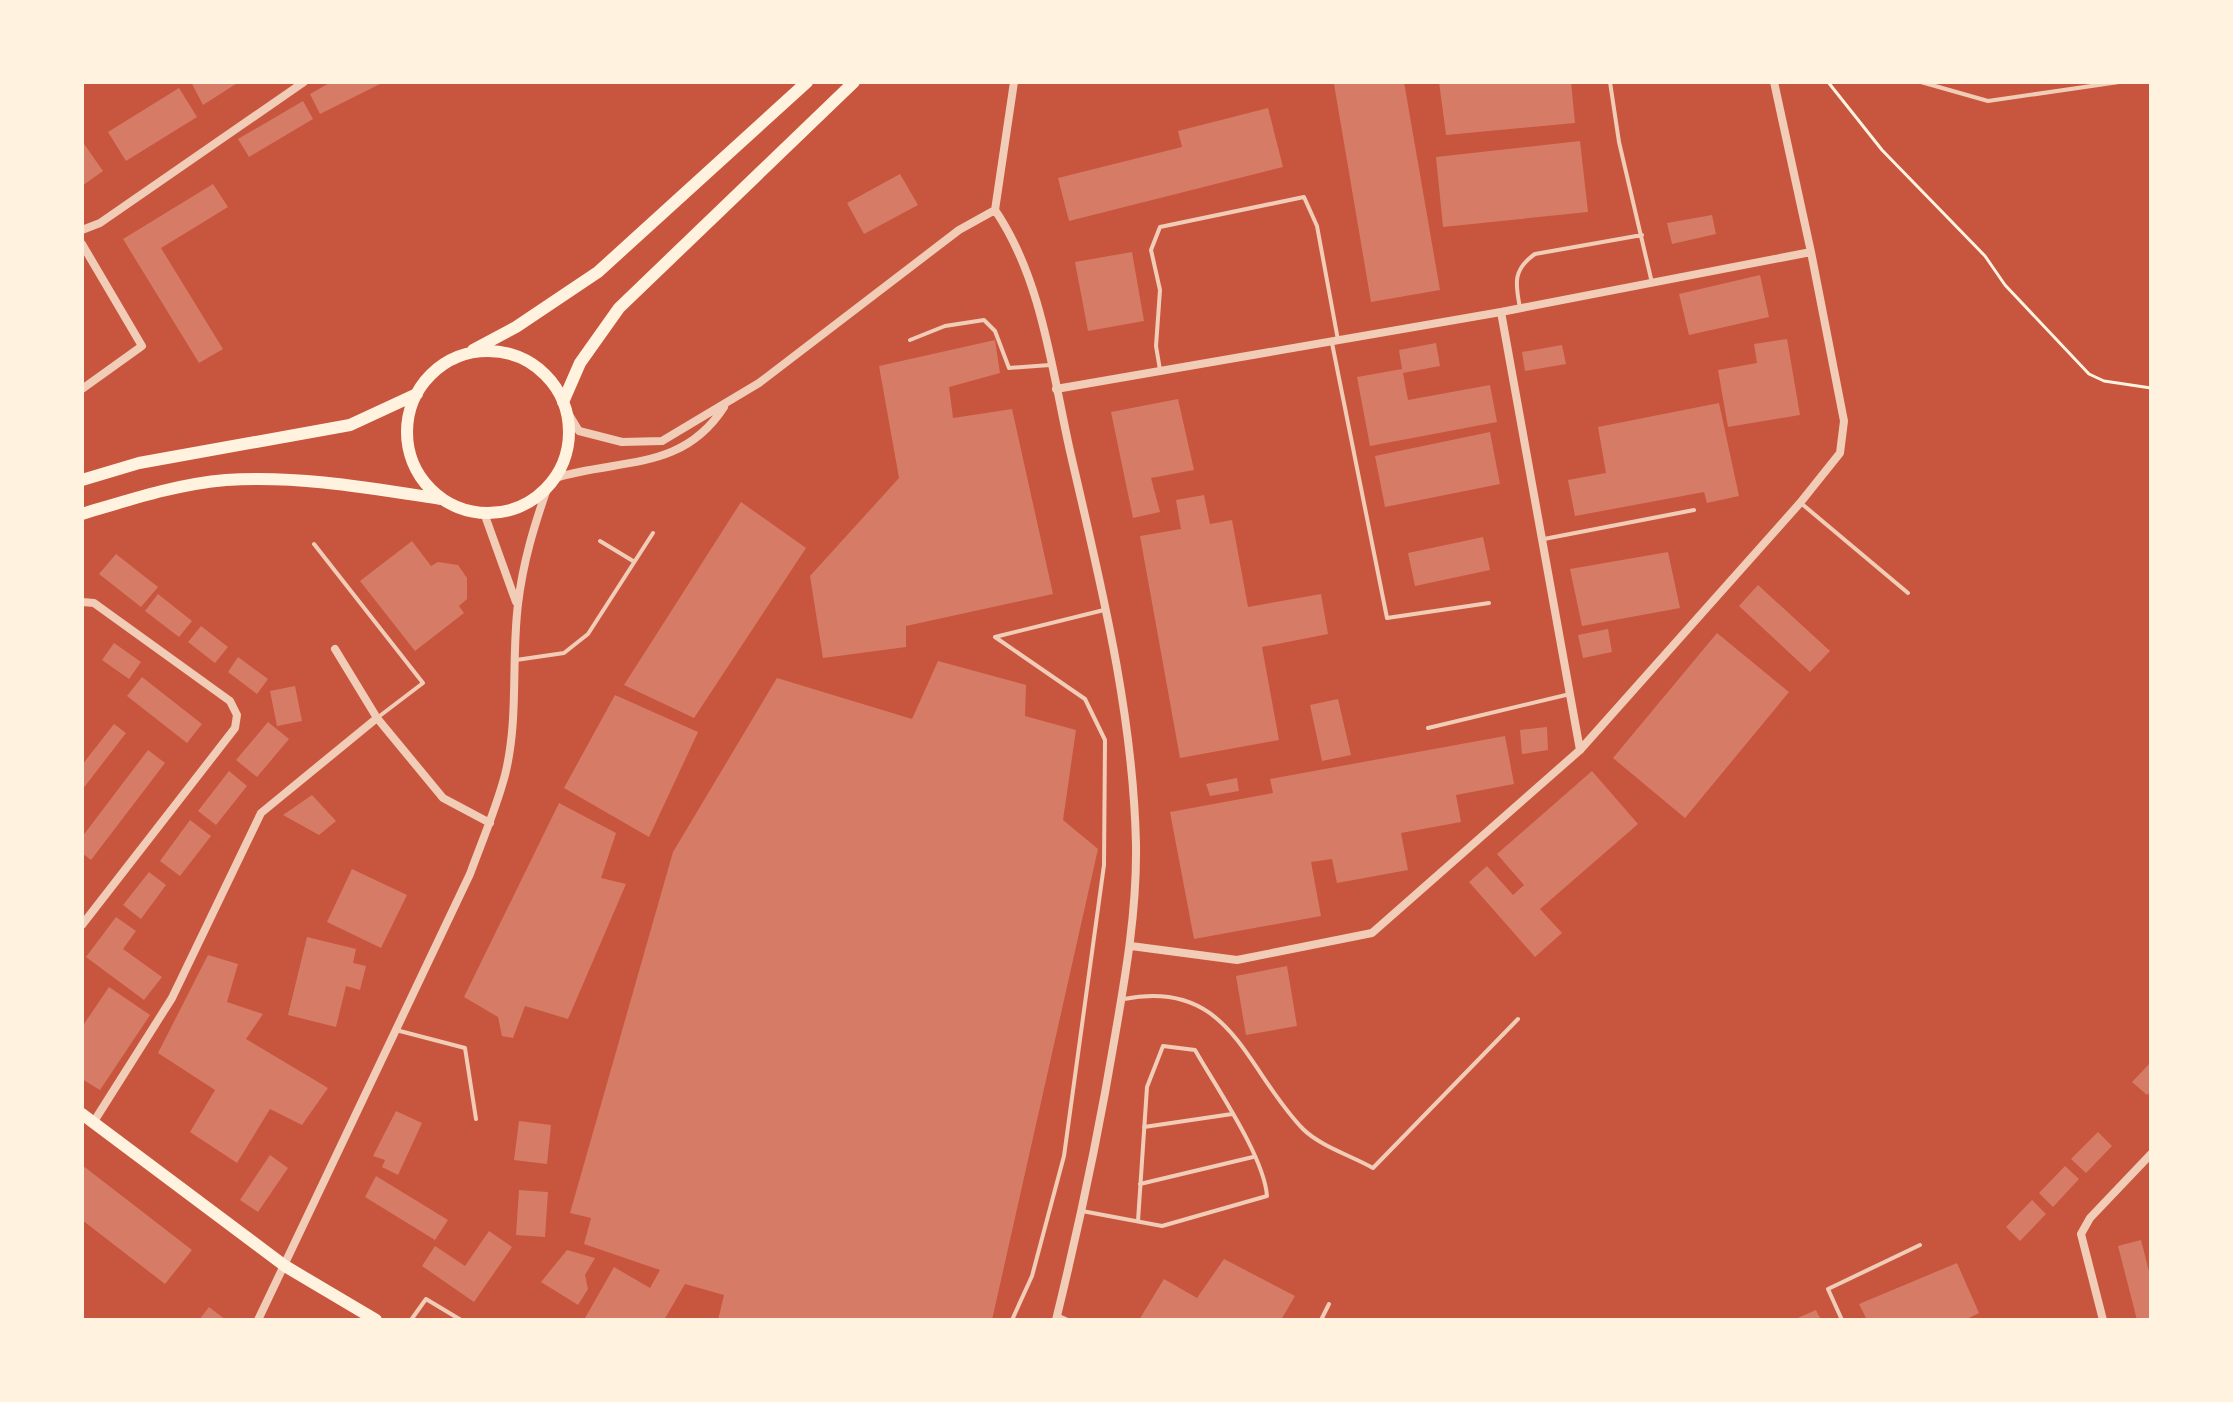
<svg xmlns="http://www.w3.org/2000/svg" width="2233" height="1402" font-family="'Space Grotesk',sans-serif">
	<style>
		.building { fill: #d67c66 }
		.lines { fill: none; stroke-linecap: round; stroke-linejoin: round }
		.path { stroke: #fff3e0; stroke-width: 3 }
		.service { stroke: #f1ccb7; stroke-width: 4 }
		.minor { stroke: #f1ccb7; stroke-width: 8 }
		.trunk { stroke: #fff3e0; stroke-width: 12 }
	</style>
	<rect width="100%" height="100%" fill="#c8553d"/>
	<path class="building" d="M191,82H239L203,105Z
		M331,82H384L320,114L310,94Z
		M1347,82H1404L1440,290L1371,302L1334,84Z
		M1439,82H1571L1575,123L1446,135Z
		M179,88L197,117L126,161L108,132Z
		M303,101L313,119L249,157L238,139Z
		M1268,108L1283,167L1069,221L1058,178L1182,147L1178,131Z
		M82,141L103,171L82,186Z
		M1580,141L1588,212L1443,227L1436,157Z
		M900,174L918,205L864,234L847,203Z
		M213,184L228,207L161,248L223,349L199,363L123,239Z
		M1712,215L1716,234L1672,244L1667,223Z
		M1132,252L1144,321L1088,331L1075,262Z
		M1760,275L1769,317L1689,335L1679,294Z
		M1787,339L1800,415L1728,427L1718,370L1757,363L1754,344Z
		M995,340L1000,373L949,387L953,418L1012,409L1053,594L906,626V647L823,658L810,576L899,478L879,366Z
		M1436,343L1440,366L1403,373L1408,400L1490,385L1497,422L1370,446L1357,377L1402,369L1399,350Z
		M1562,345L1566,364L1525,371L1522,352Z
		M1178,399L1194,470L1151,478L1160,512L1133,518L1111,412Z
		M1719,403L1739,496L1707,503L1704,492L1575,516L1568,480L1606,473L1598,427Z
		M1490,432L1500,484L1385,507L1375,456Z
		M1204,495L1210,524L1232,520L1248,607L1321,594L1328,634L1262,647L1279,740L1180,758L1140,536L1181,529L1176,500Z
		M741,502L806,548L694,718L624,685Z
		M1483,537L1490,570L1415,586L1408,553Z
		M412,541L431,566L438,562L458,565L467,578V599L459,606L464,613L415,651L360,581Z
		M1668,552L1680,608L1582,626L1570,569Z
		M116,554L158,587L141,607L99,574Z
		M1758,585L1830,651L1810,672L1739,606Z
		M158,594L192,621L179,637L145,611Z
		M201,626L228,647L215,663L188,642Z
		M1608,629L1612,652L1583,658L1578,635Z
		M1717,633L1789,692L1685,818L1613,758Z
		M114,643L141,662L129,679L102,660Z
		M238,657L268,679L257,694L228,672Z
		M938,661L1026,685L1025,716L1076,730L1063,820L1098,849L992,1320H718L724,1295L685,1284L664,1320H584L614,1267L650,1288L660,1270L584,1244L591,1218L570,1213L673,852L777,678L912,719Z
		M142,677L202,724L187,743L127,696Z
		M295,686L302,721L277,726L270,691Z
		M615,695L698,732L649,837L564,788Z
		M1338,699L1351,755L1322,761L1310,705Z
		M268,722L289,739L257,777L236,760Z
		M114,724L126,733L82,790V765Z
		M1547,727L1548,750L1522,754L1520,730Z
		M1505,736L1514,784L1456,795L1461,822L1401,833L1408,870L1337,883L1332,859L1311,862L1321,916L1194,939L1170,812L1273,793L1270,779Z
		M148,750L165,763L91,860L82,853V837Z
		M229,771L247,786L216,825L198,811Z
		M1592,771L1638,824L1540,909L1562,933L1535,957L1469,882L1487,866L1513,895L1524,885L1497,854Z
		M1237,778L1239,791L1210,796L1206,784Z
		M312,795L336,821L319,835L283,815Z
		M559,803L616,833L601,878L626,884L568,1019L525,1006L513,1038L502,1036L498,1017L464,997Z
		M190,820L211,836L180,876L160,861Z
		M352,869L407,895L381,948L327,922Z
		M149,872L166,885L141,919L123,905Z
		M116,917L136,931L123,949L162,977L144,1000L86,957Z
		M307,937L356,949L353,963L366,966L360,990L346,986L336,1027L288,1015Z
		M208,955L238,964L227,1002L263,1014L246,1039L328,1088L302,1125L270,1109L237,1163L190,1132L215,1090L158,1053Z
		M1287,966L1297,1026L1246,1035L1236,976Z
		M109,987L150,1015L100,1090L82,1079V1027Z
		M2151,1062V1091L2147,1095L2132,1082Z
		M396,1111L422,1123L398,1175L382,1167L385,1160L373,1156Z
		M519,1121L551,1125L547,1164L514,1160Z
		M2098,1132L2112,1146L2086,1173L2071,1159Z
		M270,1155L288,1168L258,1212L240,1200Z
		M82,1165L192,1250L165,1284L82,1220Z
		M2065,1166L2079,1179L2053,1207L2039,1193Z
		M376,1176L448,1220L435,1240L365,1197Z
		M519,1190L548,1192L545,1237L516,1235Z
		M2032,1200L2046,1214L2020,1241L2006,1227Z
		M489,1231L512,1247L474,1302L422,1266L435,1246L465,1266Z
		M2141,1240L2151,1279V1320H2137L2118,1246Z
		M567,1250L595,1258L585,1275L588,1289L578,1305L541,1282Z
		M1224,1259L1295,1296L1281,1320H1139L1164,1279L1197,1298Z
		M1957,1263L1979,1313L1965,1320H1867L1859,1304Z
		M209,1307L226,1320H199Z
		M1816,1310L1821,1320H1793Z"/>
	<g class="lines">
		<path class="path" d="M1828,82L1882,150L1985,256L2005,285L2089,374L2104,381L2151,388"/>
		<path class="service" d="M1610,82L1619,142L1652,283
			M1921,82L1988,101L2119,82
			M1520,308C1515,283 1513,269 1535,254L1642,235
			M910,340L945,326L984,320L995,331L1009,368L1050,365
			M1332,343L1387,618L1489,603
			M1160,370L1156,346L1160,290L1151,250L1160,227L1304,197L1317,226L1338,340
			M1802,504L1908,593
			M1544,539L1694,510
			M600,541L633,561
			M314,544L423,683L377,718
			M516,660L564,653L588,634L653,533
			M1428,728L1570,694
			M1124,999C1231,978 1244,1068 1303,1129C1320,1146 1352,1156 1373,1168L1518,1019
			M396,1030L465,1048L476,1119
			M1144,1127L1232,1114
			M1140,1184L1253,1157
			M1082,1211L1162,1226L1267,1196C1264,1156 1216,1087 1195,1050L1163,1046L1147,1087L1138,1221
			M1059,1316L1068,1320
			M411,1320L426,1299L461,1320
			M1012,1320L1032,1276L1064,1156L1104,865L1105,740L1085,699L995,637L1104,610
			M1321,1320L1329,1304
			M1842,1320L1828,1289L1920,1245"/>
		<path class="minor" d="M1014,82L995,210C1042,279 1052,371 1070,451C1100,581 1133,711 1136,844C1137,909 1126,973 1115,1036C1099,1132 1079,1226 1056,1320
			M1774,82L1811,252
			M82,230L100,223L304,82
			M82,244L142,346L82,389
			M1501,312L1580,750
			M1056,389L1501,312L1811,252L1844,421L1840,453L1800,503L1580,750L1372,933L1237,960L1131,946
			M565,408L579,431L622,442L662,441L759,383L959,230L995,210
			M555,478C620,458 682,472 724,407
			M484,513L516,602
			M82,602L94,603L230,701L237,715L235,728L82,925
			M335,649L377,718L443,798L490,823
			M93,1123L172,998L261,813L377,718
			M258,1320L470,874C482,841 496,809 505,775C519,719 511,661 518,604C523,562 534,526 548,486
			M2103,1320L2081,1234L2090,1218L2151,1154"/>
		<path class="trunk" d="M473,350L516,327L598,272L807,82
			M407 432a81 81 0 1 1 162 0a81 81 0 1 1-162 0Z
			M563,402L580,363L619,308L854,82
			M82,480L139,463L350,425L417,394
			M82,514C129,500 177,484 226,480C298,475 370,488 441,499
			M82,1114L285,1266L376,1320"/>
	</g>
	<rect width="2233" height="1402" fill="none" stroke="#fff3e0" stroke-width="168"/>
</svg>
